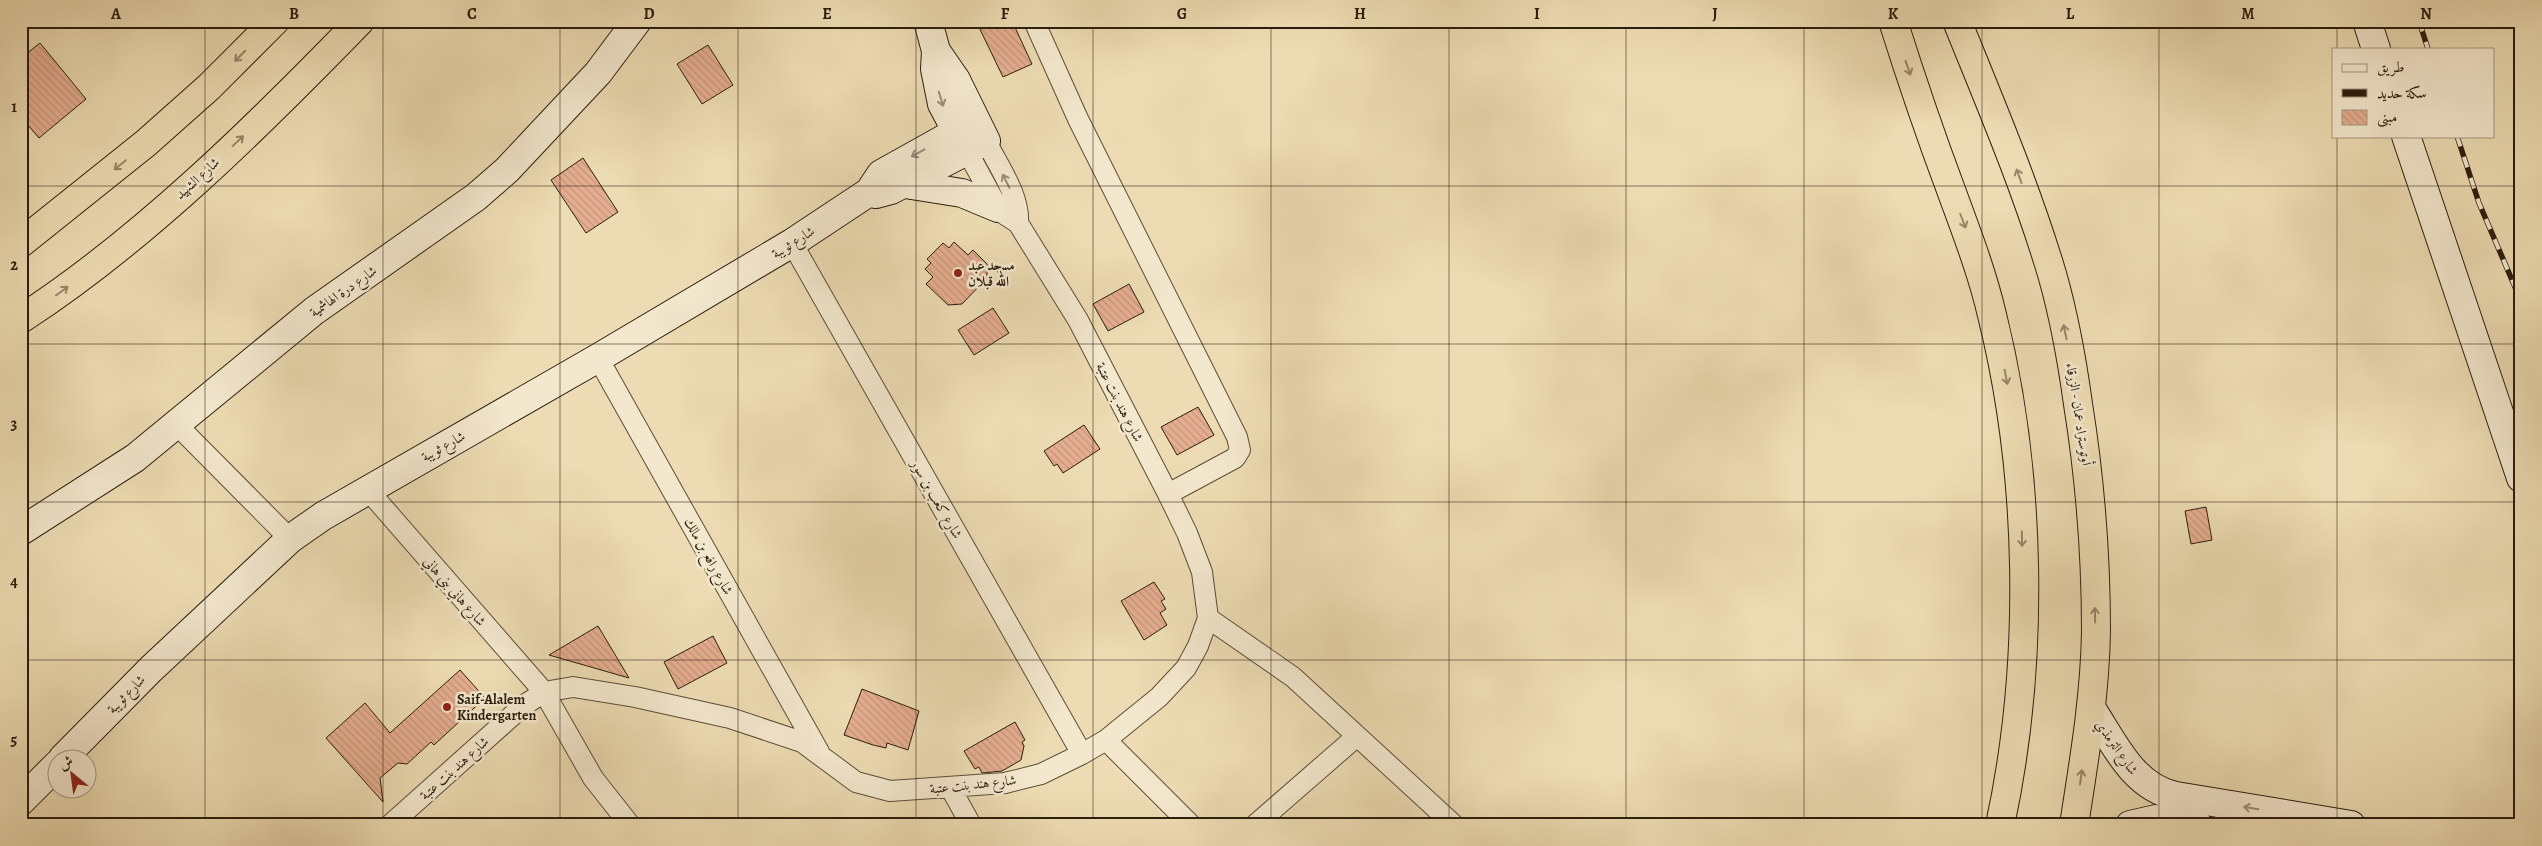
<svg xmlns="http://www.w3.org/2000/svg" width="2542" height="846" font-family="Alegreya,Amiri,serif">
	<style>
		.building { fill: url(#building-back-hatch); stroke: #2b1d0e }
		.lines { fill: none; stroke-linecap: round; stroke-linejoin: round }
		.street-casing { stroke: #5c4d37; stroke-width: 22 }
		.secondary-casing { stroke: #2b1d0e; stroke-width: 30 }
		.highway-casing { stroke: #2b1d0e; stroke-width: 30 }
		.street { stroke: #f3e8ce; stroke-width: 20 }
		.secondary { stroke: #f3e8ce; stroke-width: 28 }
		.highway { stroke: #eddcb3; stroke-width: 28 }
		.rail-casing { stroke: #2b1d0e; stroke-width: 5.5 }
		.rail { stroke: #f3e8ce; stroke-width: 4; stroke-dasharray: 11; stroke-linecap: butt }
		.oneway { stroke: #968669 }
		.oneway2 { stroke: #998d78 }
		.grid { fill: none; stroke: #2b1d0e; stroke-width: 1; stroke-opacity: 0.55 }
		.poi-dot { fill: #8f2418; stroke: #f3e8ce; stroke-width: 2 }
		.labels { text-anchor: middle; stroke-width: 5; stroke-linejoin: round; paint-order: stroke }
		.street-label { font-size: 14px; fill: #2b1d0e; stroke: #f3e8ce }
		.poi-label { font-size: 14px; font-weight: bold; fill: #2b1d0e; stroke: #f3e8ce; text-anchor: start }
		.neatline { fill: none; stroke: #2b1d0e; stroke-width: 2 }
		.grid-label { font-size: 16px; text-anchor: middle; font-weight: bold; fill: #2b1d0e }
	</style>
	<defs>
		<pattern id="building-back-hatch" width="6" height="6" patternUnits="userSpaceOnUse" patternTransform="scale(1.25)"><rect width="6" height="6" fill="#e5ae90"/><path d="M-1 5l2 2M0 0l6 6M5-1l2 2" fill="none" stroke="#c5957b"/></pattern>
	</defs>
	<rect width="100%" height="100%" fill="#eddcb3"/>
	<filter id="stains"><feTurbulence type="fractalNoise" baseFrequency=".004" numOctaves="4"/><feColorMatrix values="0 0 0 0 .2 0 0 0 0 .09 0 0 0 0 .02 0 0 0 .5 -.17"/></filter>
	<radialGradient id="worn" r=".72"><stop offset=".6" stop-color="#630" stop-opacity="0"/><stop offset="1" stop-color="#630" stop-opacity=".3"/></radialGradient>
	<path class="building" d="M976,21H1012L1032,64L1003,77Z
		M40,43L86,99L39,138L21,117V58Z
		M708,45L733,85L702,104L677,64Z
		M583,158L618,212L586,233L551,180Z
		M954,242L968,255L973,250L987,264V278L962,304L948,305L926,284L933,277L925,269L931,263L927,259L943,243L949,248Z
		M1129,284L1144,312L1108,331L1093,304Z
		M993,308L1009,333L974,355L958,330Z
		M1198,407L1214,435L1177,455L1161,427Z
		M1084,425L1100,449L1063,473L1057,464L1054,466L1044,451Z
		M2206,507L2212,540L2191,544L2185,511Z
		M1154,582L1165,599L1161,601L1166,609L1160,613L1167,625L1144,640L1121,601Z
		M598,626L629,678L549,655Z
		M713,636L727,663L678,689L664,662Z
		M460,670L485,698L434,745L431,742L407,764L398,763L380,778L383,802L326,738L365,703L390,733Z
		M862,689L919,711L908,750L887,743L886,748L873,745L844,735Z
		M1015,722L1025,740L1022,742L1024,746L1021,760L1002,771L982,773L979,767L975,769L964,751Z"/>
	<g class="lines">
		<defs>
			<path id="street" d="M1034,21L1078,119L1237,437L1240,450L1235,458L1168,494
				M986,141C998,166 1020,195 1018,223
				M792,243L1082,754
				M598,358L819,752
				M176,424L290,539
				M367,489L544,692L593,778L630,825
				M1208,618L1293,677L1454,825
				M1106,740L1191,825
				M950,787L971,825
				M390,825L523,706L544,692L573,687L635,697L730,718L802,742L856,782L890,791L1005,783L1041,774L1082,754L1106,740L1159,697L1186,668L1198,646L1208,618L1202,572L1187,533L1168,494L1078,320L1018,223L1004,214L998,208L967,151
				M1255,825L1356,737"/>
			<path id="secondary" d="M928,21L936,51L935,69L942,104L965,147
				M2367,21L2376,49
				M2406,136L2521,478
				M905,184L962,193L998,208
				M869,192L876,194L891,190L986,141L956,80L936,51
				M21,531L135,458L314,311L476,197L507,170L598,73L637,21
				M2091,708C2114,742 2132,787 2176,796L2351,825
				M63,758L151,669L290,539L323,516L598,358L792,243L869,192L881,174L976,121
				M21,801L58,764
				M2130,825L2156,819L2198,825"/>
			<path id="highway" d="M1893,21C1911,78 1930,134 1951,190C1966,231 1982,272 1992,315C2032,476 2035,663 2000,825
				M1957,21C1991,105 2026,187 2052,274C2064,316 2072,360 2078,404C2090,479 2096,555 2096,631C2095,696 2084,761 2074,825
				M21,243L146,143L209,87L275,21
				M21,319C143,240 259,125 360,21"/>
		</defs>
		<use href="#street" class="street-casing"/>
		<use href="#secondary" class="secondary-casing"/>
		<use href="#highway" class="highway-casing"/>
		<use href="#street" class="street"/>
		<use href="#secondary" class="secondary"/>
		<use href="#highway" class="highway"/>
		<defs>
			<path id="rail" d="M2419,21L2428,49
				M2457,136L2479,203L2521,301"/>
		</defs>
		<use href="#rail" class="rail-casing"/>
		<use href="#rail" class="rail"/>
	</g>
	<defs><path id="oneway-shaft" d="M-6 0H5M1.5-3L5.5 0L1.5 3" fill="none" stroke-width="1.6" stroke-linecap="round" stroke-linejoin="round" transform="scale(1.25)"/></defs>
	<g class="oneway">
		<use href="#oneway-shaft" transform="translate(240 56) rotate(135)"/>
		<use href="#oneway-shaft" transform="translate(1908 68) rotate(71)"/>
		<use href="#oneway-shaft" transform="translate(238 141) rotate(-43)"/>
		<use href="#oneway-shaft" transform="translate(120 165) rotate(141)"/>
		<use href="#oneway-shaft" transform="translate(2019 176) rotate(-110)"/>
		<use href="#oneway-shaft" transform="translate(1963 221) rotate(69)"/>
		<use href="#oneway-shaft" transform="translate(62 291) rotate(-37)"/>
		<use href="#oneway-shaft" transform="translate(2065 332) rotate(-102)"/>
		<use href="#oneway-shaft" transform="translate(2006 377) rotate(79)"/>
		<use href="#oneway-shaft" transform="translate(2022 539) rotate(89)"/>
		<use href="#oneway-shaft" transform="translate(2095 615) rotate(-91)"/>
		<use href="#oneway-shaft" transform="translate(2081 777) rotate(-82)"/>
	</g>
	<g class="oneway2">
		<use href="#oneway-shaft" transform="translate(941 99) rotate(73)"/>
		<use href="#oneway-shaft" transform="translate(918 153) rotate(151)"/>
		<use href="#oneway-shaft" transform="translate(1006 181) rotate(-117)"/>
		<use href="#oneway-shaft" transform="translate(2251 808) rotate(-171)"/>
	</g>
	<path class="grid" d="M205,21V825M383,21V825M560,21V825M738,21V825M916,21V825M1093,21V825M1271,21V825M1449,21V825M1626,21V825M1804,21V825M1982,21V825M2159,21V825M2337,21V49M2337,136V825M21,186H2521M21,344H2521M21,502H2521M21,660H2521"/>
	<g class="poi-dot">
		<circle cx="958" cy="273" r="5"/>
		<circle cx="447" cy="707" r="5"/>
	</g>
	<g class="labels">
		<g class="street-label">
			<text transform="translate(197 178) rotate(-42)" y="5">شارع الشهيد</text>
			<text transform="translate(793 242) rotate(-32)" y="5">شارع ثويبة</text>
			<text transform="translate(343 291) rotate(-35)" y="5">شارع درة الهاشمية</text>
			<text transform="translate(1120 402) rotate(63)" y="5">شارع هند بنت عتبة</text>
			<text transform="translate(2079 414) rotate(81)" y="5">أوتوستراد عمان - الزرقاء</text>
			<text transform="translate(443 446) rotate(-29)" y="5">شارع ثويبة</text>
			<text transform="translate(937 499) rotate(60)" y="5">شارع كعب بن سور</text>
			<text transform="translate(709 556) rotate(61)" y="5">شارع رافع بن مالك</text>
			<text transform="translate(455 591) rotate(49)" y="5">شارع هاني بني هاني</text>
			<text transform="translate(126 694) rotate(-46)" y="5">شارع ثويبة</text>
			<text transform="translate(2117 747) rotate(55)" y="5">شارع الترمذي</text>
			<text transform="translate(454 768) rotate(-42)" y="5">شارع هند بنت عتبة</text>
			<text transform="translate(973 784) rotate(-6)" y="5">شارع هند بنت عتبة</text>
		</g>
		<g class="poi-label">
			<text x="968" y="270">مسجد عبد<tspan x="968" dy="16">الله قبلان</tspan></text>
			<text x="457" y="704">Saif-Alalem<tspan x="457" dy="16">Kindergarten</tspan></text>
		</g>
	</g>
	<rect width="2542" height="846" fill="none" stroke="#eddcb3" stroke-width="55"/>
	<rect x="2332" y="48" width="162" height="90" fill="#f3e8ce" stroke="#a39781"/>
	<rect x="2342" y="64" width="25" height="8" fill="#f3e8ce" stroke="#a39781"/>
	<text x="2377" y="72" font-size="15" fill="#2b1d0e">طريق</text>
	<rect x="2342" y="89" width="25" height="8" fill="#2b1d0e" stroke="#a39781"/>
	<text x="2377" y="98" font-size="15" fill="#2b1d0e">سكة حديد</text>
	<rect x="2342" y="110" width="25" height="15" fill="url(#building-back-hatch)" stroke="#a39781"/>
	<text x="2377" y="122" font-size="15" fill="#2b1d0e">مبنى</text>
	<g transform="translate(72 774) rotate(331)"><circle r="24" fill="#f3e8ce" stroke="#a39781"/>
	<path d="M0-4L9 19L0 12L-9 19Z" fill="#8f2418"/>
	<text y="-8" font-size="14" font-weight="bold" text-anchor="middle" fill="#2b1d0e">ش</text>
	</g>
	<rect x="28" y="28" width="2486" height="790" class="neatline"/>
	<g class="grid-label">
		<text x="116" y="19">A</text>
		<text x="294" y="19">B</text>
		<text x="472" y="19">C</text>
		<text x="649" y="19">D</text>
		<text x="827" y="19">E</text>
		<text x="1005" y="19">F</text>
		<text x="1182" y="19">G</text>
		<text x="1360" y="19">H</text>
		<text x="1537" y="19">I</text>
		<text x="1715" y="19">J</text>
		<text x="1893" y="19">K</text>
		<text x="2070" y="19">L</text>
		<text x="2248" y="19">M</text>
		<text x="2426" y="19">N</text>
		<text x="14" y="112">1</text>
		<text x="14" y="270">2</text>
		<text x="14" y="429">3</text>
		<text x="14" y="587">4</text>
		<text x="14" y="745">5</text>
	</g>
	<rect width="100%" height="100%" filter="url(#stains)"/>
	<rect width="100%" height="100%" fill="url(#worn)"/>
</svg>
